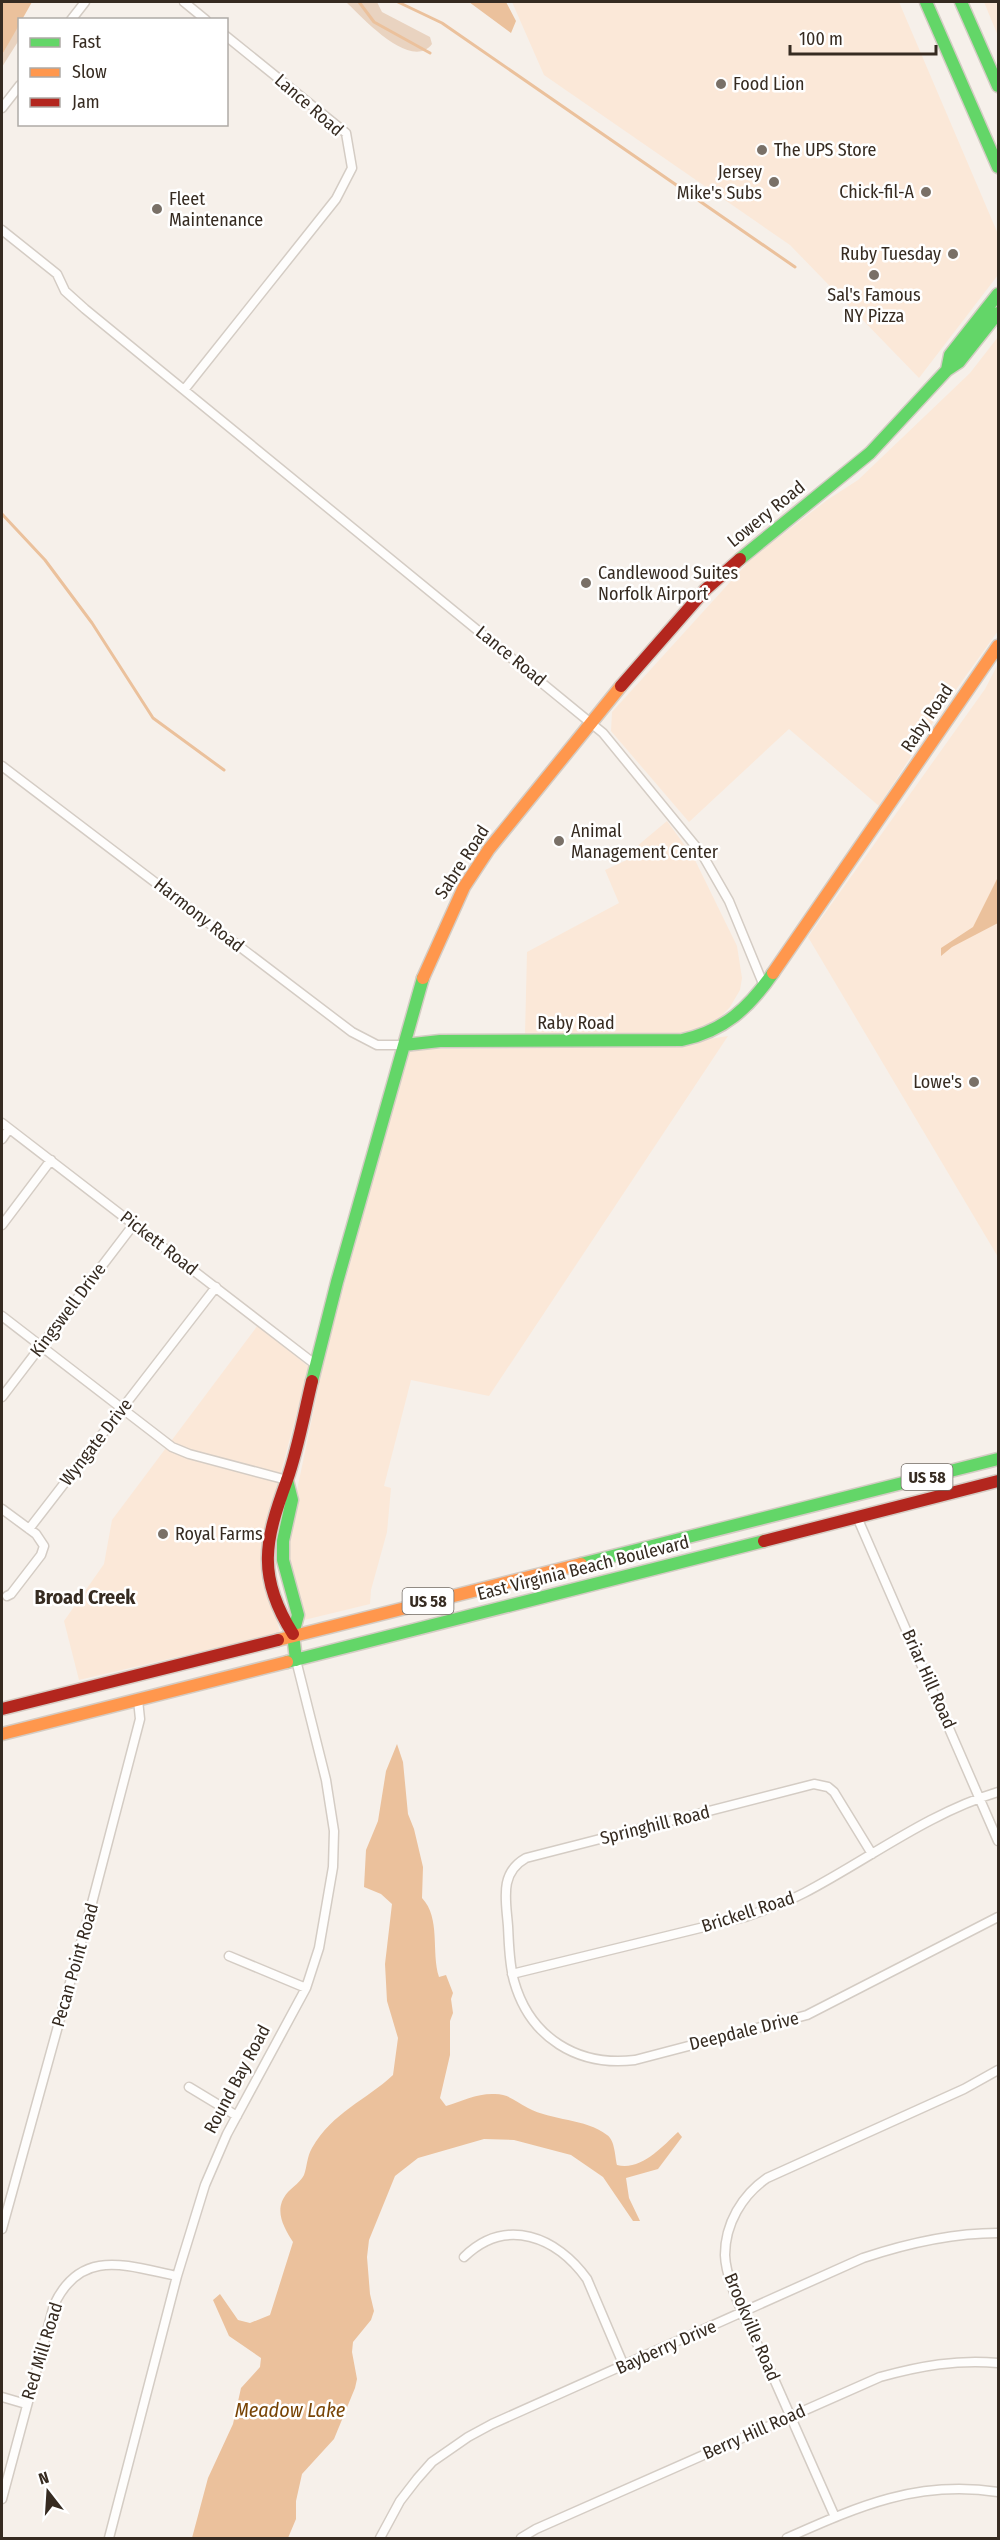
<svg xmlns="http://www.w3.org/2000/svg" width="1000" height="2540" font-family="'Fira Sans Condensed',sans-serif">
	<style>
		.built { fill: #fbe8d8 }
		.green { fill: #e9d3c0 }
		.water { fill: #ebc19c }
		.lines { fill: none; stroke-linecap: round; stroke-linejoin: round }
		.stream { stroke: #ebc19c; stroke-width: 3 }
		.street-casing { stroke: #d4ccc4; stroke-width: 11 }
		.fast-casing { stroke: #d4ccc4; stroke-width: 15 }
		.slow-casing { stroke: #d4ccc4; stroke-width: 15 }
		.jam-casing { stroke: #d4ccc4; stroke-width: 15 }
		.street { stroke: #fefdfc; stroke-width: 8 }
		.fast { stroke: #63d668; stroke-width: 12 }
		.slow { stroke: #ff974d; stroke-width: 12 }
		.jam { stroke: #b3261e; stroke-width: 12 }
		.poi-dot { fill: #797067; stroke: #fff; stroke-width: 2 }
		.labels { text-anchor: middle; stroke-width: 5; stroke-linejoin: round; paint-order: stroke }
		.shield { fill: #fff; stroke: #726b64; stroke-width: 1.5 }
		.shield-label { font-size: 16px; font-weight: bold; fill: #362b21 }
		.poi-label { font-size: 18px; fill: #362b21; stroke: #fff; text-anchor: start }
		.street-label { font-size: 18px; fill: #362b21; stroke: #fff }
		.neighbourhood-label { font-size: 20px; font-weight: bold; fill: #362b21; stroke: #fff }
		.water-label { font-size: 20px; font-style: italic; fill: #784405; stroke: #fff }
	</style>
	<rect width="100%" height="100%" fill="#f6f0ea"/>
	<path class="built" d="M512,2H899L998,234V275L919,378L790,245L544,75Z
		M984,2H998V36Z
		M998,337V631L937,716L879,806L789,729L689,822L611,731L612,712L751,559L827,500L858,480L970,373Z
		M998,664V1257L808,937L985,689Z
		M667,821L694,858L737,946L742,978L740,990L730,1007L719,1019L703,1029L686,1033L525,1035L527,952L619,903L605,870L629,859L636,847Z
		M728,1036L489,1396L411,1380L384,1486L391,1488L387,1532L371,1590L370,1604L304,1620L287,1570V1538L325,1356L408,1049L657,1047Z
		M258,1325L309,1367L278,1483L263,1561L280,1633L79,1680L64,1621L104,1564L112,1520Z"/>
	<path class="green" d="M346,2H377L382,12L430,37L432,44C411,72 361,16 346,2Z
		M19,23V40L2,67V55Z"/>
	<path class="water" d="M2,2H32L2,55Z
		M469,2H506L516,21L511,33Z
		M998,877V923L952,947L941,956V948L973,927Z
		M397,1744L403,1762L408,1814L414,1829L423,1867L422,1898C441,1918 431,1952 439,1977L446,1975L453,1993L451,1999L453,2013L450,2021V2055L440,2098L446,2106C462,2101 478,2093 495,2094C509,2094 516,2102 528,2108C552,2121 585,2118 607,2135C615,2140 615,2157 617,2165C641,2171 662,2147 678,2132L682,2137L658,2169L626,2178L629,2198L640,2221H633L603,2177L571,2155L514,2140L484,2139L418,2158L395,2176L369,2240L367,2257L370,2294L374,2311L371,2320L353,2342L352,2352L357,2379L355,2388L334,2439L302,2474L296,2501V2519L288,2538H192L208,2478L233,2424L241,2388L260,2367L261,2358L229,2336L213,2300L220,2294L238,2320L250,2323L270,2315L293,2242C283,2226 273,2209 288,2192C293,2187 301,2181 304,2175C307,2167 307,2156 312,2148C333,2112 365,2101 393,2075L398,2038L387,2001L385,1964L392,1904L381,1894L364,1887L366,1850L378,1821L386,1771Z"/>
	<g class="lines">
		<path class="stream" d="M359,2L374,22L430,53
			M398,2L442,23L795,267
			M2,514L45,560L92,623L153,718L224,770"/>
		<defs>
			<path id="street" d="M184,2L206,20
				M71,20L85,2
				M2,108L20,85
				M2,230L57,274L65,291L85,309L184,390L336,199L352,168L346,133L226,36
				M184,390L603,733L702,854L729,901L764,986
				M2,766L352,1032L377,1045H404
				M2,1123L316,1365
				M2,1139L9,1129
				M2,1225L51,1160
				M2,1316L172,1447L189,1454L287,1480
				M2,1397L134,1224
				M2,1509L36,1534L44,1546L41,1555L11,1594L7,1596
				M857,1517L998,1841
				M29,1529L216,1287
				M872,1854L834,1792L828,1787L814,1784L526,1858C499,1873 506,1900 508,1926C509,1944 509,1963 514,1981C530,2038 578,2067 635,2060L807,2015L998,1917
				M229,1956L306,1988
				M512,1974L745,1917C765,1910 785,1903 804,1893C869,1859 928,1813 998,1792
				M189,2087L237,2116
				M2,2229L92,1903L140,1719L138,1700
				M464,2257C506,2216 557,2237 587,2279L624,2366
				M2,2397L26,2404
				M2,2499L54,2305C81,2247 127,2266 177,2276
				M835,2517C813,2468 792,2419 770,2370C756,2340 726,2287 725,2255C725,2224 742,2195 767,2178L964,2089L998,2070
				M109,2538L177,2276L205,2185L227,2134L306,1988L319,1948L333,1867L334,1831L326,1780L296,1660
				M380,2538L400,2501L417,2479L432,2462L468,2437L492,2424L863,2258C908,2243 952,2233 998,2233
				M521,2538L536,2529L880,2377C920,2366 958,2359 998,2363
				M787,2538C859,2506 917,2480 998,2492"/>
			<path id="fast" d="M926,2L998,167
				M961,2L998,86
				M991,321L998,315
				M947,370L950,355L998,294
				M740,559L870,453L947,370L959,362L998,313
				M404,1045L440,1041L682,1040C724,1031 749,1008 773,973
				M312,1381L337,1282L423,978
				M287,1480L292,1500L283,1541V1560L298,1615L293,1634L296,1660
				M581,1564L998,1459
				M287,1662L764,1541"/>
			<path id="slow" d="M773,973L998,646
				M423,978L464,887L489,849L621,686
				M278,1640L581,1564
				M2,1734L287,1662"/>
			<path id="jam" d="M621,686L705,590L740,559
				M764,1541L998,1481
				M293,1634C256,1576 265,1540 287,1480C298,1449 304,1414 312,1381
				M2,1709L278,1640"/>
		</defs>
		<use href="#street" class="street-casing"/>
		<use href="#fast" class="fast-casing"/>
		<use href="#slow" class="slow-casing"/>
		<use href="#jam" class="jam-casing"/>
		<use href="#street" class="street"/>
		<use href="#fast" class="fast"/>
		<use href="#slow" class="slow"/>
		<use href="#jam" class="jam"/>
	</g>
	<g class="poi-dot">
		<circle cx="721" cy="84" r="6"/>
		<circle cx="762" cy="150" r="6"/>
		<circle cx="774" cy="182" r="6"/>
		<circle cx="926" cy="192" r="6"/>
		<circle cx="157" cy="209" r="6"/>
		<circle cx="953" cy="254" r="6"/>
		<circle cx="874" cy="275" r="6"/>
		<circle cx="586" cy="583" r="6"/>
		<circle cx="559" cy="841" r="6"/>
		<circle cx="974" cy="1082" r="6"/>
		<circle cx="163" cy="1534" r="6"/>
	</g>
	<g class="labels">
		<g class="shield">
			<rect x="901.5" y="1464" width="51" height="26" rx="4.5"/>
			<rect x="402.5" y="1588" width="51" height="26" rx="4.5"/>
		</g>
		<g class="shield-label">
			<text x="927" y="1483">US 58</text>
			<text x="428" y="1607">US 58</text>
		</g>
		<g class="poi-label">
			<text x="733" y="90">Food Lion</text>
			<text x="774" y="156">The UPS Store</text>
			<text x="762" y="178" text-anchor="end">Jersey<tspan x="762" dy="21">Mike's Subs</tspan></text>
			<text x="914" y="198" text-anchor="end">Chick-fil-A</text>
			<text x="169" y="205">Fleet<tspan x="169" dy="21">Maintenance</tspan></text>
			<text x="941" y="260" text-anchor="end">Ruby Tuesday</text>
			<text x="874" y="301" text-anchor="middle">Sal's Famous<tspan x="874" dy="21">NY Pizza</tspan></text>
			<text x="598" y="579">Candlewood Suites<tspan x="598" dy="21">Norfolk Airport</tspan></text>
			<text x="571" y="837">Animal<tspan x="571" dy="21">Management Center</tspan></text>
			<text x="962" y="1088" text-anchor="end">Lowe's</text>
			<text x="175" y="1540">Royal Farms</text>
		</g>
		<g class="street-label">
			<text transform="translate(309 105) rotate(41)" y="6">Lance Road</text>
			<text transform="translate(766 514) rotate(-39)" y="6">Lowery Road</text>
			<text transform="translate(511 656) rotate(39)" y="6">Lance Road</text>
			<text transform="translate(927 718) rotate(-56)" y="6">Raby Road</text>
			<text transform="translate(462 862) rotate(-57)" y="6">Sabre Road</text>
			<text transform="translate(199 915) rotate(38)" y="6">Harmony Road</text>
			<text x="576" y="1029">Raby Road</text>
			<text transform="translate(159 1243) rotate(38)" y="6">Pickett Road</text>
			<text transform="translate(68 1310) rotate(-53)" y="6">Kingswell Drive</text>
			<text transform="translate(96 1442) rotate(-52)" y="6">Wyngate Drive</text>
			<text transform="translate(583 1568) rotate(-14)" y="6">East Virginia Beach Boulevard</text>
			<text transform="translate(929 1679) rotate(66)" y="6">Briar Hill Road</text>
			<text transform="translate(655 1825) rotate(-14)" y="6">Springhill Road</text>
			<text transform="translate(748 1912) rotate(-18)" y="6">Brickell Road</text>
			<text transform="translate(75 1965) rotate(-74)" y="6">Pecan Point Road</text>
			<text transform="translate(744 2031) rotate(-14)" y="6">Deepdale Drive</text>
			<text transform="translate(237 2079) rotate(-62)" y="6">Round Bay Road</text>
			<text transform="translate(752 2327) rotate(67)" y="6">Brookville Road</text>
			<text transform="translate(666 2347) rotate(-24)" y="6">Bayberry Drive</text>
			<text transform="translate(42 2351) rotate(-73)" y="6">Red Mill Road</text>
			<text transform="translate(754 2432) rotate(-24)" y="6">Berry Hill Road</text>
		</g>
		<g class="neighbourhood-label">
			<text x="85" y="1604">Broad Creek</text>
		</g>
		<g class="water-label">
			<text x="290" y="2417">Meadow Lake</text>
		</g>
	</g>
	<rect width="1000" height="2540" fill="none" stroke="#362b21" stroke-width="6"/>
	<rect x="18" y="18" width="210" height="108" fill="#ffffff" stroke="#afaaa6" stroke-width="1.5"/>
	<rect x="30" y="38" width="30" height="9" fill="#63d668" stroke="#afaaa6" stroke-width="1.5"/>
	<text x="72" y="48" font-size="18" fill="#362b21">Fast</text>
	<rect x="30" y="68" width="30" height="9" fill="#ff974d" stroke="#afaaa6" stroke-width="1.5"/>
	<text x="72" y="78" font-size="18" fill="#362b21">Slow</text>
	<rect x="30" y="98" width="30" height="9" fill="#b3261e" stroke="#afaaa6" stroke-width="1.5"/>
	<text x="72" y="108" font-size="18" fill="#362b21">Jam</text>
	<g transform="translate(48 2492) rotate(343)" stroke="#ffffff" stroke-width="4.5" paint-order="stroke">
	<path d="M0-4.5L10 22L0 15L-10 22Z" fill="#362b21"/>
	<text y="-9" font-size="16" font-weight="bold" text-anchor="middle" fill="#362b21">N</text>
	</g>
	<path d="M790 45v9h146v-9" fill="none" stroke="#362b21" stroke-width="3"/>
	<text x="799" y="45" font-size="18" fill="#362b21" stroke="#ffffff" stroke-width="4.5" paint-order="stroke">100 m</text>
</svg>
